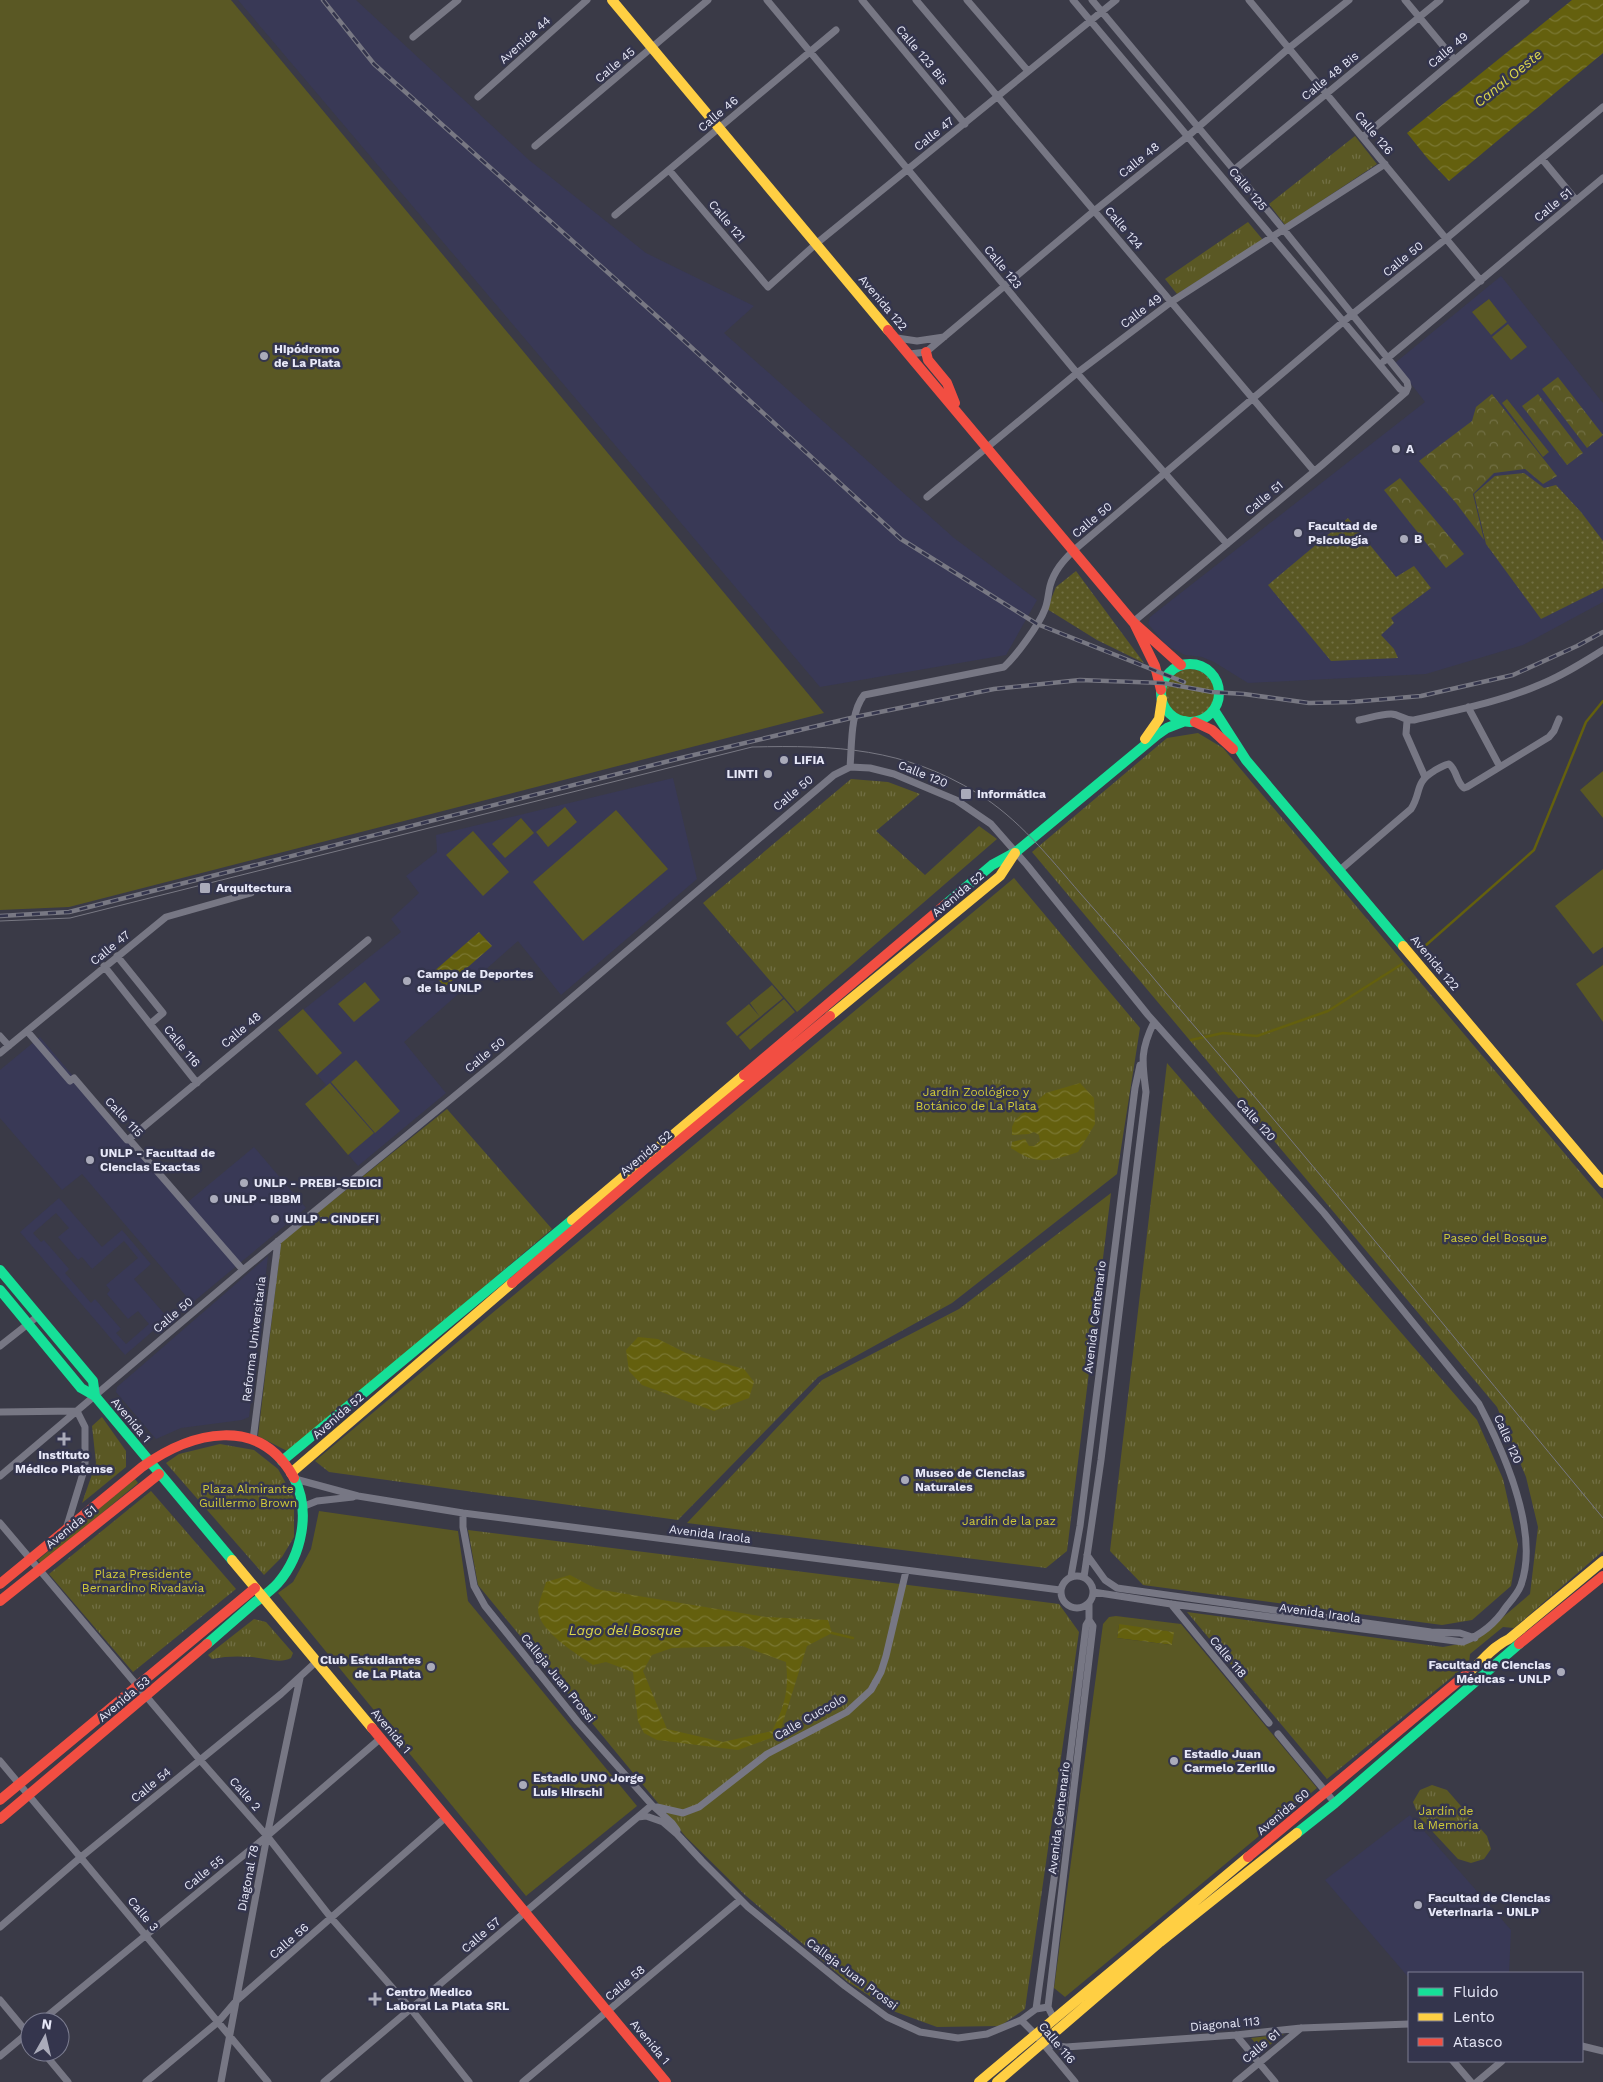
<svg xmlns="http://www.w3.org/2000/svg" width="1603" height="2082" font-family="'Work Sans',sans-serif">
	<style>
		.built { fill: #393956; fill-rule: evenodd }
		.grass { fill: url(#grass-dots) }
		.forest { fill: url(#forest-crowns) }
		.park { fill: url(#park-tufts) }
		.garden { fill: #5a5824; fill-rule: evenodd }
		.water { fill: url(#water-waves); fill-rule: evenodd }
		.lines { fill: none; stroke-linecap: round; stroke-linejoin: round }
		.stream { stroke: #64600e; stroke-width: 2.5 }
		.street { stroke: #777784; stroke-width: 7 }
		.fast { stroke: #16e098; stroke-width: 10 }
		.slow { stroke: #ffcf43; stroke-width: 10 }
		.jam { stroke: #f24e42; stroke-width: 10 }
		.tram { stroke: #787883; stroke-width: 1 }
		.rail-casing { stroke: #787883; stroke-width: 4.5 }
		.rail { stroke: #34354d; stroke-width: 2.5; stroke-dasharray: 8; stroke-linecap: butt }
		.poi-dot { fill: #aaabba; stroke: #34354d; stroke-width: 2 }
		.labels { text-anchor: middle; stroke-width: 5; stroke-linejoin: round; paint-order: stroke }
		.street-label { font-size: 12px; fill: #e7e8f8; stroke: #34354d }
		.poi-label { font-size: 12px; font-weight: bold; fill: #e7e8f8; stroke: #34354d; text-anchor: start }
		.park-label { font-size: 12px; fill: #d0ca39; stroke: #34354d }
		.water-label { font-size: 14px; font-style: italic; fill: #ded84a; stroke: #34354d }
	</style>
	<defs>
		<pattern id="grass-dots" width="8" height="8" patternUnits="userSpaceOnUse" patternTransform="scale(1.25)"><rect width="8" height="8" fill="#5a5824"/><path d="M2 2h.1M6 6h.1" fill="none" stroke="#727045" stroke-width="1.8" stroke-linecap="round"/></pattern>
		<pattern id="forest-crowns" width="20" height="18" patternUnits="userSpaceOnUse" patternTransform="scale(1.25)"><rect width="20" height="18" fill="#5a5824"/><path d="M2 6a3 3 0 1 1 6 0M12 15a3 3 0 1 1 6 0" fill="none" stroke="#727045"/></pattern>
		<pattern id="park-tufts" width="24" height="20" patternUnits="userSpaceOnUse" patternTransform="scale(1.25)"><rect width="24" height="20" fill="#5a5824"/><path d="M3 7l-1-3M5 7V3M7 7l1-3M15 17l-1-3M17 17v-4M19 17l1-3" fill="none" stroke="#727045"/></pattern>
		<pattern id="water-waves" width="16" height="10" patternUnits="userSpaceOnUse" patternTransform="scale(1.25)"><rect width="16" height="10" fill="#64600e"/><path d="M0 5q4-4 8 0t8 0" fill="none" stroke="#7a7732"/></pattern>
	</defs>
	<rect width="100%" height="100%" fill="#3a3a47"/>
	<path class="built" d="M238,0H356L529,160L646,253L754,306L724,333L954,538L1037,600L1006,655L820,687Z
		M1501,276L1603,403V602L1523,645L1426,674L1248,683L1214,662L1202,657L1185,655L1166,645L1148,624L1150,617L1425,402L1395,363Z
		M673,778L697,879L561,995L518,941L404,1042L446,1093L358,1166L305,1104L326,1085L278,1030L401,932L391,919L419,893L406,876L437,852L436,835Z
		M40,1037L183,1206L254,1147L306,1208L192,1303L82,1174L62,1190L0,1118V1070Z
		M59,1198L102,1247L122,1230L151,1264L134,1279L168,1318L125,1355L20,1232ZM56,1213L69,1228L58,1237L78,1260L82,1257L92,1269L124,1241L138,1258L106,1285L110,1290L107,1294L128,1319L138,1311L149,1324L126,1344L116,1333L121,1329L95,1299L91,1303L65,1273L69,1269L44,1240L41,1242L33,1233Z
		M268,1256L249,1417L242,1420L181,1428L156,1439L116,1392L117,1387Z
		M1410,1815L1511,1930L1509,1973H1409V1978L1325,1880Z"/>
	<path class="grass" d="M1524,473L1544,488L1556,485L1581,512L1603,541V588L1541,619L1486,544L1474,494L1495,476Z
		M1348,518L1396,577L1414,566L1431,588L1391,618L1394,623L1381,635L1394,649L1398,658L1331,661L1268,585Z
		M1076,571L1144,663L1097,640L1047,609L1056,587Z
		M1165 694a25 25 0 1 1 50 0a25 25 0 1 1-50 0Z"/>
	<path class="forest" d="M1558,377L1603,435L1587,448L1542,389Z
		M1492,394L1557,476L1543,484L1525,469L1494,473L1473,494L1484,540L1456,503L1419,461L1472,421L1476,407Z
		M1538,394L1583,453L1567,465L1522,406Z
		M1400,478L1464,554L1446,568L1384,490Z"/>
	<path class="park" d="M1355,136L1377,164L1285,225L1269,204Z
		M1248,222L1263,240L1177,294L1165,279Z
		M1198,733L1223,748L1603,1199V1551L1514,1628L1503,1627L1470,1654L1469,1663L1327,1779L1187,1612L1443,1647L1475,1641L1530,1594L1538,1527L1526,1477L1497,1407L1032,852L1167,738Z
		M851,779L888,782L920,794L876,831L925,875L979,826L997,839L797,1012L703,903Z
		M1014,878L1140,1028L1117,1174L952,1303L818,1377L678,1520L329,1472L315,1461Z
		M1167,1063L1477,1420L1503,1479L1518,1545L1511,1586L1472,1620L1442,1625L1143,1585L1110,1551Z
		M447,1109L552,1229L289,1452L258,1436L281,1242Z
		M1111,1193L1067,1551L1046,1568L687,1523L822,1380L959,1309Z
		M102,1417L126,1451V1467L82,1503L96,1463L92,1426Z
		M220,1444L254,1450L278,1469L294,1498V1537L282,1557L264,1575L166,1463L179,1454Z
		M135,1479L138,1483L41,1564L38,1560Z
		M151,1491L236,1589L133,1672L49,1574Z
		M468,1530L1059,1604L1079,1632L1025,2009L1000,2026L937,2027L893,2011L848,1982L745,1895L686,1837L478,1585Z
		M254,1619L266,1622L293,1653L291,1658C280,1664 265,1658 252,1657C238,1656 226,1656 212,1659L208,1655Z
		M1432,1785L1447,1790L1487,1836L1491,1849L1484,1859L1471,1863L1458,1859L1419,1817L1413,1802L1420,1790Z
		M1284,2034L1262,2051L1251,2038Z"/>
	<path class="garden" d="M0,0H231L824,713L69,907L0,910Z
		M1489,299L1507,322L1491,335L1472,312Z
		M1508,324L1527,347L1511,360L1492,337Z
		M1507,399L1549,452L1543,457L1502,403Z
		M1603,771V818L1580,790Z
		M565,807L577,822L548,847L536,832Z
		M616,810L668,869L583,941L533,882Z
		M521,818L534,833L505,858L492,844Z
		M473,831L509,872L483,896L446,855Z
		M1603,869V947L1593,954L1555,906Z
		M1603,965V1022L1576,984Z
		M365,982L380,1000L354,1022L338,1004Z
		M772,985L783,998L760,1017L750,1003Z
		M784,999L795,1012L750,1050L739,1037Z
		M749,1004L760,1017L737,1036L726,1023Z
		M303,1009L342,1053L317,1075L278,1030Z
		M356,1060L400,1111L375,1133L331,1082Z
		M330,1083L374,1133L348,1155L305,1104Z
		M319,1511L458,1531L468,1601L637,1806L526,1896L278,1593L293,1582L311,1549Z
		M1116,1616L1181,1624L1317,1788L1065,1997L1054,1988L1103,1624L1109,1617ZM1119,1625L1173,1632L1172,1645L1117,1638Z"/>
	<path class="water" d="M1572,0H1603V53L1449,181L1428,159L1407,133Z
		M479,932L492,946L445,987L432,973Z
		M1080,1083L1094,1098L1095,1124L1078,1152C1050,1161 1038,1166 1011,1148L1012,1142L1025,1139L1029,1146H1034L1040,1141L1039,1135L1034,1132L1029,1134L1012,1135V1127L1015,1120L1046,1093Z
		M638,1337L658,1339L686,1353L744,1369L754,1382L749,1398L714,1411L642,1385L629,1371L626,1350Z
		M570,1575L596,1589L766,1617L828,1620L832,1633L807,1646L779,1735L738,1750L657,1740L644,1733L638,1721L633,1672L606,1662L593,1665C577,1654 538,1631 538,1609C539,1600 544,1590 546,1582ZM742,1646L786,1662C789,1690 785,1706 772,1731L723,1742L667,1729L643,1671L652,1655L672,1648Z
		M1119,1624L1174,1632L1172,1645L1117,1638Z"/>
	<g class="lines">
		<path class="stream" d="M1425,946L1534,850L1586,722L1603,701
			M1191,1040L1223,1033L1257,1036L1328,1011L1402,964
			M832,1633L853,1638"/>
		<path class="street" d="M767,0L1077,373L1227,544
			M862,0L965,124
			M916,0L1314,471
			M967,0L1028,71
			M1073,0L1400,389L1406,392
			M1092,0L1284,230L1407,382L1408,387L1406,392L1322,465L1133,622
			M1249,0L1481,281
			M1405,0L1454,59
			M413,37L458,0
			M478,97L587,0
			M1363,137L1526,0
			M535,146L708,0
			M1542,159L1576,200
			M669,170L768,287L817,243L1116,0
			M1234,170L1440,0
			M615,215L836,30
			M897,338L917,341L944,337
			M910,354L926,352L1094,211L1188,136L1289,48L1349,0
			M1384,361L1603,178
			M927,497L1077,373L1171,302L1385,164
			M1468,707L1500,767
			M1359,720C1369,718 1381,714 1391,714C1400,714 1404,721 1414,720C1456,710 1500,702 1539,685C1562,676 1582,663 1603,650
			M1407,721L1406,734L1425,777
			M850,767C852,745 850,713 864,695L1004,667C1016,656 1039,625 1045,609C1048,602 1048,594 1050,586C1054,571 1063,561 1073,551L1344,321L1447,238L1603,107
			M1340,870L1411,809C1422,792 1414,783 1434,771C1439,768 1443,765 1449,764C1457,770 1456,782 1464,788L1467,787L1549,737L1554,731L1559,719
			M117,956L163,1013L150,1024
			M104,966L197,1083
			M27,1031L70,1081L74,1078L127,1140L129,1139L243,1270
			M0,1036L9,1046
			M0,1053L166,917L251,893
			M129,1139L368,940
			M0,1346L38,1316
			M0,1412L77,1411L85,1427V1467L66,1529
			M253,1440L278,1241
			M0,1476L243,1270L502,1057L834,775L850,767L870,768L894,774L956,800L991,824L1027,865L1148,1015L1324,1213L1479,1404C1504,1452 1540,1531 1521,1585C1518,1593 1511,1601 1506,1607C1495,1624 1481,1635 1463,1642L1171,1604L1093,1592
			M295,1479L358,1496L463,1513L1060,1590
			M302,1507L317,1501L353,1497
			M463,1513V1527L474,1586L485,1606L578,1722L652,1805L672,1823L677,1830
			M0,1523L200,1760L267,1836L332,1919L411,2009L469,2082
			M1087,1555L1105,1580L1117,1588L1431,1632L1460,1633L1475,1638
			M1061 1592a16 16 0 1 1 32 0a16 16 0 1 1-32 0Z
			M1071,1576L1080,1526L1135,1088L1140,1065
			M1084,1577L1101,1460L1146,1092C1142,1061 1140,1051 1154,1022
			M1171,1604L1269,1723
			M1278,1734L1335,1803
			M0,1761L268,2082
			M657,1807L683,1813L699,1807L767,1754L847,1712L871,1690L881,1672L886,1656L906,1571
			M638,1817L646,1816L663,1822L677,1834L702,1861L748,1907L845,1986L887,2017L920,2032L958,2038L987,2034L1021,2020L1036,2009L1048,2007
			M0,1927L81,1857L281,1694L317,1661
			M0,2000L30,2036
			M1036,2009L1063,1814L1086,1625L1089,1620V1603
			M1054,2019L1048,2007L1093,1626L1089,1620
			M1021,2020L1036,2035L1075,2082
			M40,2022L267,1836L381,1738
			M1236,2035L1275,2082
			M1043,2044L1066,2047L1236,2035L1301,2028L1409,2024
			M1582,2046L1603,2051
			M43,2052L68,2082
			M0,2056L30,2031
			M1453,2061L1471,2082
			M146,2082L218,2022L236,2001L446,1817
			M221,2082L267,1836L300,1678
			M324,2082L652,1805
			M523,2082L740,1900
			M1236,2082L1301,2028
			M1477,2082L1502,2061"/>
		<path class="fast" d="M1161 693a29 29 0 1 1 58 0a29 29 0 1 1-58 0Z
			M1214,710L1246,760L1403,946
			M946,904L992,865L1016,852L1157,735L1167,728L1185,721
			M0,1270L93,1381L95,1396
			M0,1290L81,1388L95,1396L232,1560
			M282,1461L572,1220
			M207,1644C223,1630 238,1617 254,1603C262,1597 271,1591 278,1583C302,1555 311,1511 294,1478
			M1297,1833L1335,1803L1519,1644"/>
		<path class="slow" d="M612,0L888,330
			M1145,739L1159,719L1162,699
			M1403,946L1603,1183
			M830,1016L1000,876L1015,853
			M572,1220L744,1075
			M291,1473L512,1283
			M232,1560L372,1728
			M1469,1672C1483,1661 1493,1646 1509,1639L1603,1561
			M979,2082L1248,1857
			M997,2082L1160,1942L1297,1833"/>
		<path class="jam" d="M888,330L1133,622L1181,665
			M926,352L928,360L947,383L955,403
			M1134,623L1155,666L1161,690
			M1195,722L1212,730L1233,749
			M744,1075L946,904
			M512,1283L646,1168L830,1016
			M0,1584L142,1467C191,1432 259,1414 294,1478
			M0,1601L159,1474
			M1519,1644L1603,1576
			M372,1728L666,2082
			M0,1800L255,1588
			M0,1819L207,1644
			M1248,1857L1469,1672"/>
		<path class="tram" d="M0,921L70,918L752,747C836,745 904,748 977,793C1018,818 1049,857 1080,893C1109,926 1138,959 1166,993C1315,1165 1458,1343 1603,1518"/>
		<defs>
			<path id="rail" d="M323,0L374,64L669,327L901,539L1037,624L1184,682
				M0,916L69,912L681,758L855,717L994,689L1080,680L1163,683L1212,692L1244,694L1309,703L1351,702L1421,696L1513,675L1577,646L1603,632"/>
		</defs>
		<use href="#rail" class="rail-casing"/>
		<use href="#rail" class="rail"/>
	</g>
	<g class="poi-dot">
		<circle cx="264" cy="356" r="5"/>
		<circle cx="1396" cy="449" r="5"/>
		<circle cx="1298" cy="533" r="5"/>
		<circle cx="1404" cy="539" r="5"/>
		<circle cx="784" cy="760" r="5"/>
		<circle cx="768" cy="774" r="5"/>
		<rect x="960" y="788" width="12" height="12" rx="2.5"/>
		<rect x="199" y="882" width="12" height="12" rx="2.5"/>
		<circle cx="407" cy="981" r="5"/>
		<circle cx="90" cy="1160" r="5"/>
		<circle cx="244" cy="1183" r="5"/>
		<circle cx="214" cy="1199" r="5"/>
		<circle cx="275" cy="1219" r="5"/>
		<path d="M61.5 1431.5h5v5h5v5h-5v5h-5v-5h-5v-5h5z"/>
		<circle cx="905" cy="1480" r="5"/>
		<circle cx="431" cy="1667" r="5"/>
		<circle cx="1561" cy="1672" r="5"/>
		<circle cx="1174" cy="1761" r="5"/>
		<circle cx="523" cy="1785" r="5"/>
		<circle cx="1418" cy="1905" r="5"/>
		<path d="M372.5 1991.5h5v5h5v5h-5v5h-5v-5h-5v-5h5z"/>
	</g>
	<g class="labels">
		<g class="street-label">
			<text transform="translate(525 40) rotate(-42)" y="4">Avenida 44</text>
			<text transform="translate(1448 50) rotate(-40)" y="4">Calle 49</text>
			<text transform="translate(922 55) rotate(50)" y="4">Calle 123 Bis</text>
			<text transform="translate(615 65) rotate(-40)" y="4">Calle 45</text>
			<text transform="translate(1330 76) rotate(-39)" y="4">Calle 48 Bis</text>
			<text transform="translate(718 114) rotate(-40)" y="4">Calle 46</text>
			<text transform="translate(1374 133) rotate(50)" y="4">Calle 126</text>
			<text transform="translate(934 134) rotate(-38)" y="4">Calle 47</text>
			<text transform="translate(1139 160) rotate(-39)" y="4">Calle 48</text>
			<text transform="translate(1248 189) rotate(50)" y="4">Calle 125</text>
			<text transform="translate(1553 205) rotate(-40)" y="4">Calle 51</text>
			<text transform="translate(727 221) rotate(50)" y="4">Calle 121</text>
			<text transform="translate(1124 228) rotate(50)" y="4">Calle 124</text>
			<text transform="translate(1403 259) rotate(-39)" y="4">Calle 50</text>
			<text transform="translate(1003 267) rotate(51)" y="4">Calle 123</text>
			<text transform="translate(883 303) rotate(50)" y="4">Avenida 122</text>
			<text transform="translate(1141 311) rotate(-37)" y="4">Calle 49</text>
			<text transform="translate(1264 498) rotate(-40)" y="4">Calle 51</text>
			<text transform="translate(1092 520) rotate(-40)" y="4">Calle 50</text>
			<text transform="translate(923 774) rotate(22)" y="4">Calle 120</text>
			<text transform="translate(793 793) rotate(-40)" y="4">Calle 50</text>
			<text transform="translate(958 894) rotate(-40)" y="4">Avenida 52</text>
			<text transform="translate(110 948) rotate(-39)" y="4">Calle 47</text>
			<text transform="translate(1435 963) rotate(50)" y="4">Avenida 122</text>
			<text transform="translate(241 1030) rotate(-40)" y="4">Calle 48</text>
			<text transform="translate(182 1046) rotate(51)" y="4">Calle 116</text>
			<text transform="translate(485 1055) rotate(-39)" y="4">Calle 50</text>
			<text transform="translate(124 1117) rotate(47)" y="4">Calle 115</text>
			<text transform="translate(1256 1120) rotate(48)" y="4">Calle 120</text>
			<text transform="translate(646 1153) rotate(-40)" y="4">Avenida 52</text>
			<text transform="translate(173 1315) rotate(-40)" y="4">Calle 50</text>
			<text transform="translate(1095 1317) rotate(-83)" y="4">Avenida Centenario</text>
			<text transform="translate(254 1339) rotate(-83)" y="4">Reforma Universitaria</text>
			<text transform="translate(338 1416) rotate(-41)" y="4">Avenida 52</text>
			<text transform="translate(131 1420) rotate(50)" y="4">Avenida 1</text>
			<text transform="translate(1508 1439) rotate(66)" y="4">Calle 120</text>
			<text transform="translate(71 1527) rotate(-39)" y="4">Avenida 51</text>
			<text transform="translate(710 1534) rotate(7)" y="4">Avenida Iraola</text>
			<text transform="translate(1320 1613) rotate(8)" y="4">Avenida Iraola</text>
			<text transform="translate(1228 1657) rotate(50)" y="4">Calle 118</text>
			<text transform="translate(558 1678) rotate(51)" y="4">Calleja Juan Prossi</text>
			<text transform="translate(124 1699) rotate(-40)" y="4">Avenida 53</text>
			<text transform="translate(810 1717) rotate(-30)" y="4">Calle Cuccolo</text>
			<text transform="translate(391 1731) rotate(50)" y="4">Avenida 1</text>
			<text transform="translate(151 1785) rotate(-39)" y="4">Calle 54</text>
			<text transform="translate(245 1794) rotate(49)" y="4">Calle 2</text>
			<text transform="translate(1283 1812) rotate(-40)" y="4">Avenida 60</text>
			<text transform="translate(1059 1818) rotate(-83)" y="4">Avenida Centenario</text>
			<text transform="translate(204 1873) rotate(-39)" y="4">Calle 55</text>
			<text transform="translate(248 1878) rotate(-79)" y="4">Diagonal 78</text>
			<text transform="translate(143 1914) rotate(50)" y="4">Calle 3</text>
			<text transform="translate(481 1935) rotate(-41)" y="4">Calle 57</text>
			<text transform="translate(289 1941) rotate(-41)" y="4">Calle 56</text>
			<text transform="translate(852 1974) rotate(37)" y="4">Calleja Juan Prossi</text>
			<text transform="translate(625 1983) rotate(-40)" y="4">Calle 58</text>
			<text transform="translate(1225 2024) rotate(-5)" y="4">Diagonal 113</text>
			<text transform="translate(650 2042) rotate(50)" y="4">Avenida 1</text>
			<text transform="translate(1057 2043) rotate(50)" y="4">Calle 116</text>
			<text transform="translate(1261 2046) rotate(-40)" y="4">Calle 61</text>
		</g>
		<g class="poi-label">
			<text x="274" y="353">Hipódromo<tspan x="274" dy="14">de La Plata</tspan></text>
			<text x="1406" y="453">A</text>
			<text x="1308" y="530">Facultad de<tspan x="1308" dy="14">Psicología</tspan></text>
			<text x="1414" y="543">B</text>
			<text x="794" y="764">LIFIA</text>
			<text x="758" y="778" text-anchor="end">LINTI</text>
			<text x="977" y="798">Informática</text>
			<text x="216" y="892">Arquitectura</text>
			<text x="417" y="978">Campo de Deportes<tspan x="417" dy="14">de la UNLP</tspan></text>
			<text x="100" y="1157">UNLP - Facultad de<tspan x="100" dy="14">Ciencias Exactas</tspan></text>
			<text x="254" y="1187">UNLP - PREBI-SEDICI</text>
			<text x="224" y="1203">UNLP - IBBM</text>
			<text x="285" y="1223">UNLP - CINDEFI</text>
			<text x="64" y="1459" text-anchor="middle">Instituto<tspan x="64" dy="14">Médico Platense</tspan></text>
			<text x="915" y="1477">Museo de Ciencias<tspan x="915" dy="14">Naturales</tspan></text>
			<text x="421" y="1664" text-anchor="end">Club Estudiantes<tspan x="421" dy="14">de La Plata</tspan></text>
			<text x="1551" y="1669" text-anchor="end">Facultad de Ciencias<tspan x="1551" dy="14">Médicas - UNLP</tspan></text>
			<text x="1184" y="1758">Estadio Juan<tspan x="1184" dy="14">Carmelo Zerillo</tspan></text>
			<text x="533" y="1782">Estadio UNO Jorge<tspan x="533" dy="14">Luis Hirschi</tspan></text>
			<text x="1428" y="1902">Facultad de Ciencias<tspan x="1428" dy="14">Veterinaria - UNLP</tspan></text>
			<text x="386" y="1996">Centro Medico<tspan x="386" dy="14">Laboral La Plata SRL</tspan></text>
		</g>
		<g class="park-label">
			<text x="976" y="1096">Jardín Zoológico y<tspan x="976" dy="14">Botánico de La Plata</tspan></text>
			<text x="1495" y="1242">Paseo del Bosque</text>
			<text x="248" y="1493">Plaza Almirante<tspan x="248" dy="14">Guillermo Brown</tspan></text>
			<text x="1009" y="1525">Jardín de la paz</text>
			<text x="143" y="1578">Plaza Presidente<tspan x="143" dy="14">Bernardino Rivadavia</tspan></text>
			<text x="1446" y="1815">Jardín de<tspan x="1446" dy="14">la Memoria</tspan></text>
		</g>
		<g class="water-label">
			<text transform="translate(1508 78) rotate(-39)" y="5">Canal Oeste</text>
			<text x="625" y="1635">Lago del Bosque</text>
		</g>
	</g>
	<rect x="1408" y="1972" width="175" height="90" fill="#34354d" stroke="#7c7d91"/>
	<rect x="1418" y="1988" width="25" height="8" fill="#16e098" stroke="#7c7d91"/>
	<text x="1453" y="1997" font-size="15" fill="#e7e8f8">Fluido</text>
	<rect x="1418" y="2013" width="25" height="8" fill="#ffcf43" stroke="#7c7d91"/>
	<text x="1453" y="2022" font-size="15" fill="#e7e8f8">Lento</text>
	<rect x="1418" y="2038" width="25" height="8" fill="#f24e42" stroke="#7c7d91"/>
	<text x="1453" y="2047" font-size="15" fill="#e7e8f8">Atasco</text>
	<g transform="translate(45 2037) rotate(8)"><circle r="24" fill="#34354d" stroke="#7c7d91"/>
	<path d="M0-4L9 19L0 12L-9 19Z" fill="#aaabba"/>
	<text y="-8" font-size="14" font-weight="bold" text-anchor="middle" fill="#e7e8f8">N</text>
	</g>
</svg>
